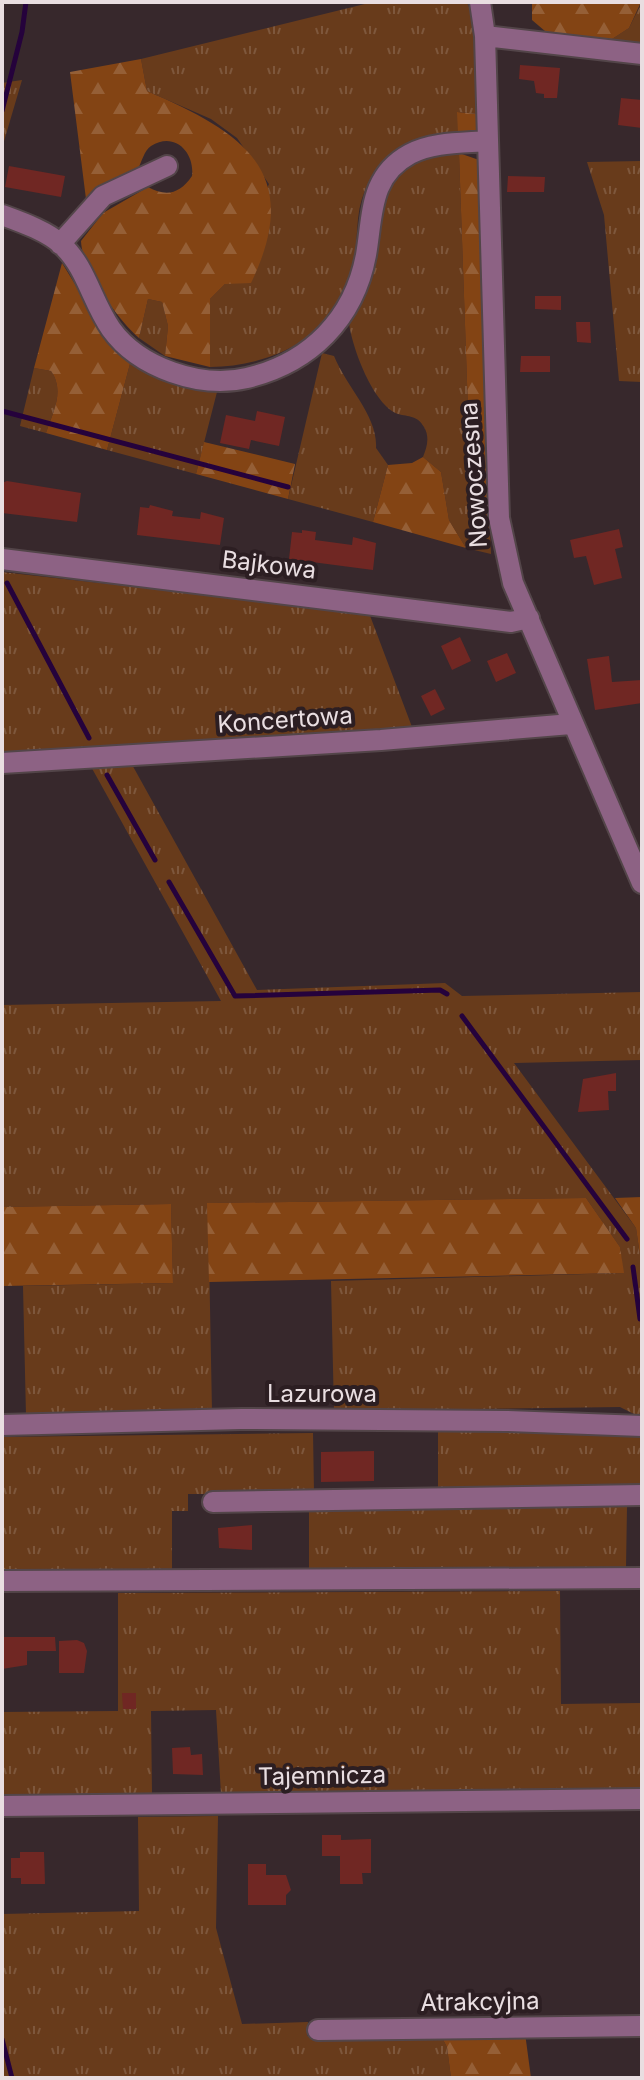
<svg xmlns="http://www.w3.org/2000/svg" width="644" height="2080" font-family="Inter,sans-serif">
	<style>
		.grass { fill: url(#grass-tufts) }
		.forest { fill: url(#forest-firs) }
		.lines { fill: none; stroke-linecap: round; stroke-linejoin: round }
		.stream { stroke: #25023c; stroke-width: 5 }
		.building { fill: #702723 }
		.minor-casing { stroke: #534549; stroke-width: 24 }
		.minor { stroke: #8d6284; stroke-width: 20 }
		.labels { text-anchor: middle; stroke-width: 8; stroke-linejoin: round; paint-order: stroke }
		.street-label { font-size: 24px; fill: #e9dee1; stroke: #2c1e22 }
	</style>
	<defs>
		<pattern id="grass-tufts" width="24" height="20" patternUnits="userSpaceOnUse" patternTransform="scale(2)"><rect width="24" height="20" fill="#683b1b"/><path d="M3 7l-1-3M5 7V3M7 7l1-3M15 17l-1-3M17 17v-4M19 17l1-3" fill="none" stroke="#7e573c"/></pattern>
		<pattern id="forest-firs" width="22" height="20" patternUnits="userSpaceOnUse" patternTransform="scale(2)"><rect width="22" height="20" fill="#834414"/><path d="M5 1l3.5 6h-7zM16 11l3.5 6h-7z" fill="#955f36"/></pattern>
	</defs>
	<rect width="100%" height="100%" fill="#37282c"/>
	<path class="grass" d="M373,2H467L477,30L478,114L458,112V132C406,135 364,163 358,219C356,241 356,264 348,285C325,342 267,366 210,367V299L225,284L269,184L237,138L211,119L147,91L141,59Z
		M642,2V44L609,41L629,28Z
		M22,80L2,148V83Z
		M459,153L471,496L475,505L489,509L491,554L466,548L449,520L441,472L423,457C427,447 430,437 424,427C417,415 409,417 398,414C373,405 352,347 349,323C398,263 349,154 459,153Z
		M642,161V382L619,381L604,215L587,162Z
		M148,299L162,302L168,326L165,356L139,338Z
		M322,353L334,356C347,388 378,416 376,448L388,465L373,522L288,499Z
		M131,360L218,388L196,474L107,450Z
		M34,368L51,371C65,391 53,412 46,433L20,426Z
		M2,572L369,613L412,727L2,752Z
		M130,761L257,990L445,983L462,996L642,992V1060L514,1063L636,1228L642,1269V1418L620,1407L334,1411L331,1281L623,1273L620,1247L586,1198L208,1203L212,1412L26,1415L23,1286L173,1283L171,1204L2,1207V1005L221,1001L89,763Z
		M629,1429L642,1433V1490L438,1493V1432Z
		M313,1433L314,1494H188V1511H172V1569L2,1571V1437Z
		M627,1506L626,1567L309,1568V1509Z
		M560,1591L561,1704L642,1703V1788L221,1794L216,1710L151,1711L152,1795L2,1797V1712L118,1711V1593Z
		M218,1816L216,1928L242,2024L308,2022L307,2036L440,2034L447,2047L451,2078H2V1914L139,1911L138,1817Z"/>
	<path class="forest" d="M532,2H641L629,28L609,41L552,37L532,20Z
		M141,59L147,91C242,132 305,171 251,283L225,284L210,299V367L165,356L168,326L162,302L148,299L139,338C117,319 82,269 81,241L103,213L148,187C166,197 180,194 192,176C195,153 175,131 151,146C144,151 142,161 138,169L102,186L86,199L70,72Z
		M457,112L478,114V130L458,132Z
		M459,153L479,160L489,509L475,505L471,496Z
		M62,263L94,315L131,360L107,450L46,433C53,412 65,391 51,371L34,368Z
		M204,442L295,464L288,499L196,474Z
		M423,457L441,472L449,520L466,548L373,522L388,465L412,463Z
		M642,1197V1269L636,1228L615,1198Z
		M586,1198L620,1247L624,1273L209,1282L207,1203Z
		M171,1204L173,1283L2,1286V1207Z
		M525,2033L531,2078H451L447,2047L440,2034Z"/>
	<g class="lines">
		<path class="stream" d="M2,111L22,32L26,2
			M2,411L288,487
			M7,583L89,738
			M107,775L155,860
			M169,882L235,996L440,990L447,994
			M462,1016L627,1239
			M633,1267L640,1319
			M2,2039L12,2078"/>
	</g>
	<path class="building" d="M520,65L560,68L557,98H544V94L536,93L534,81L519,79Z
		M621,98L642,100V128L618,125Z
		M9,166L65,176L61,197L5,187Z
		M508,176L545,177L544,192H507Z
		M535,296H561V310L535,309Z
		M576,322H590L591,343L577,342Z
		M521,356H550V372H520Z
		M257,411L285,417L279,446L251,440L249,449L220,443L226,415L255,421Z
		M7,481L81,493L77,522L2,513V483Z
		M150,505L173,511L172,516L200,519L201,512L224,518L220,545L137,535L140,507L149,508Z
		M619,529L623,547L615,549L622,578L594,585L586,556L574,558L570,540Z
		M302,530L316,532L315,540L352,545L353,537L376,543L373,570L289,559L292,532L302,533Z
		M460,637L471,661L452,670L441,646Z
		M507,653L516,673L496,682L487,661Z
		M609,656L612,682L642,680V703L595,710L587,659Z
		M435,689L445,709L431,716L421,696Z
		M616,1073V1091H608L609,1110L578,1112L583,1079Z
		M374,1451V1481L321,1482V1452Z
		M252,1525V1550L219,1548L218,1528Z
		M2,1637H55L56,1651H27V1665L2,1669Z
		M77,1640L84,1643L87,1651L84,1673H59V1641Z
		M122,1693H136V1709H123Z
		M190,1747L191,1755L202,1754L203,1775L173,1774L172,1748Z
		M322,1835H341V1840L371,1839V1873H362L363,1884H340V1856H322Z
		M20,1852H44L45,1884H21V1878H11V1858H20Z
		M248,1864H266V1875H286L291,1890L286,1895V1905H248Z"/>
	<g class="lines">
		<defs>
			<path id="minor" d="M480,2L485,36L499,518L513,583L642,883
				M485,36L642,54
				M2,215C21,222 47,231 62,245C86,267 92,302 111,329C139,368 201,389 247,378C310,363 354,319 366,255C373,215 369,176 410,154C432,142 462,143 487,141
				M60,244L103,196L167,166
				M2,559L511,622L529,618
				M2,763L381,740L571,724
				M2,1425L241,1419L507,1421L642,1426
				M213,1502L642,1495
				M2,1581L642,1578
				M2,1806L642,1799
				M318,2030L642,2026"/>
		</defs>
		<use href="#minor" class="minor-casing"/>
		<use href="#minor" class="minor"/>
	</g>
	<g class="labels">
		<g class="street-label">
			<text transform="translate(474 475) rotate(-94)" y="8">Nowoczesna</text>
			<text transform="translate(269 565) rotate(7)" y="8">Bajkowa</text>
			<text transform="translate(285 720) rotate(-4)" y="8">Koncertowa</text>
			<text x="322" y="1402">Lazurowa</text>
			<text transform="translate(322 1776) rotate(-1)" y="8">Tajemnicza</text>
			<text transform="translate(480 2002) rotate(-1)" y="8">Atrakcyjna</text>
		</g>
	</g>
	<rect width="644" height="2080" fill="none" stroke="#e9dee1" stroke-width="8"/>
</svg>
